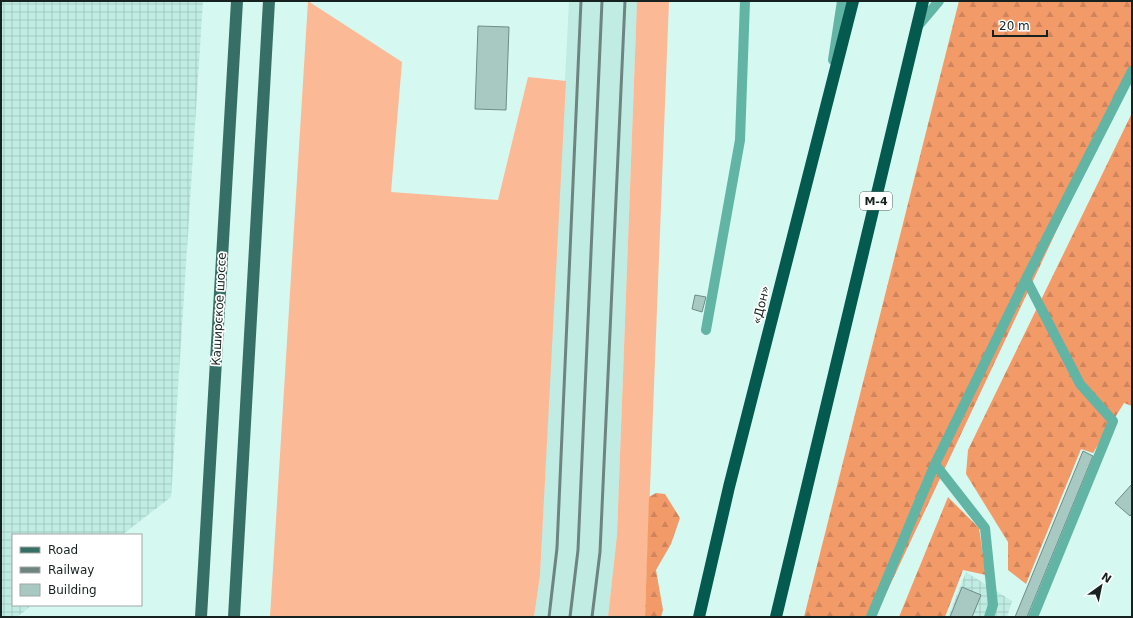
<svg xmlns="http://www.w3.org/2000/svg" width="1133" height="618" font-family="'DejaVu Sans',sans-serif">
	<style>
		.built { fill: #c0ece3 }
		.industrial { fill: url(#industrial-grid) }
		.grass { fill: #fcb995 }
		.forest { fill: url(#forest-firs) }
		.building { fill: #a7c9c2; stroke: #6d8d87 }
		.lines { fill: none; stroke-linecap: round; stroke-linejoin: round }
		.lane { stroke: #62b4a5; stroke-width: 10 }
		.primary { stroke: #366f65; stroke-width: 12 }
		.highway { stroke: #055a50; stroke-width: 12 }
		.rail { stroke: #6d847f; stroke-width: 3 }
		.labels { text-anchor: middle; stroke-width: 3.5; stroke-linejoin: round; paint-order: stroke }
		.shield { fill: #fff; stroke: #5b6462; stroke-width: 1 }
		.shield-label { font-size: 11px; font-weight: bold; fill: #15221f }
		.street-label { font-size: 12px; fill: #15221f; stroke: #fff }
	</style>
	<defs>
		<pattern id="industrial-grid" width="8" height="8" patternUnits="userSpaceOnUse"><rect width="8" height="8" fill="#c0ece3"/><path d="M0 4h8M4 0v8" fill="none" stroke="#a4cac2"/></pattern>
		<pattern id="forest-firs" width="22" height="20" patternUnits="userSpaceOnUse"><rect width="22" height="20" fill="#f39a69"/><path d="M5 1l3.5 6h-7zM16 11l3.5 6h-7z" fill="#cf845b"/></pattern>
	</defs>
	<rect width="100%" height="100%" fill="#d5f8f1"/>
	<path class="built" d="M569,1H637L617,535L608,617H534L540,576Z"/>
	<path class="industrial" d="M1,1H203L171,497L122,535H13V605H32L17,617H1Z
		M966,572L1012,601L1007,617H948Z"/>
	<path class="grass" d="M308,1L402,62L391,192L498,200L528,77L566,81L540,576L534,617H270Z
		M637,1H669L645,617H608L617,535Z"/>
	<path class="forest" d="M959,1H1132V70L875,617H804Z
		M1132,113V406L1124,403L1093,453L1081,449L1026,584L1008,570V542L966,474L968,450Z
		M656,493L665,494L680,518L671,544L656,570L663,610L661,617H645L649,497Z
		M948,497L979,528L986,575L963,570L945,617H899Z"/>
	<path class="building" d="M478,26L509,27L506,110L475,109Z
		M695,295L706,297L702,312L692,309Z
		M1083,451L1093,456L1027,617H1015Z
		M1132,484V513L1130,516L1115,503Z
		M962,587L981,595L972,617H950Z"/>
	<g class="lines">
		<path class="lane" d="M917,27L939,1
			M833,60L842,1
			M1026,279L1080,384L1113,421L1033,617
			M706,330L740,140L745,1
			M935,464L985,528L993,605L989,617
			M871,617L935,464L1026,279L1132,71"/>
		<path class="primary" d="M201,617L237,1
			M234,617L269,1"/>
		<path class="highway" d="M699,617L729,487L853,1
			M776,617L923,1"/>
		<path class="rail" d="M549,617L557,548L581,1
			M570,617L578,550L602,1
			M592,617L600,552L625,1"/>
	</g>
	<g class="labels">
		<rect class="shield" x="860" y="192" width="32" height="18" rx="3"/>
		<g class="shield-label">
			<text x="876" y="205">М-4</text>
		</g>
		<g class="street-label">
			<text transform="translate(761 305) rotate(-76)" y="4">«Дон»</text>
			<text transform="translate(219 309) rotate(-87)" y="4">Каширское шоссе</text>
		</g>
	</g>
	<rect width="1133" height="618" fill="none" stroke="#15221f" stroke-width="4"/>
	<rect x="12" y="534" width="130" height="72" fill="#ffffff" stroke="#a1a7a5"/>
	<rect x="20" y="547" width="20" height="6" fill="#366f65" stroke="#a1a7a5"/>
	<text x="48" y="554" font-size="12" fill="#15221f">Road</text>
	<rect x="20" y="567" width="20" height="6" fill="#6d847f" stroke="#a1a7a5"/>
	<text x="48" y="574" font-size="12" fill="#15221f">Railway</text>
	<rect x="20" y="584" width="20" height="12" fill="#a7c9c2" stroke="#a1a7a5"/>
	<text x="48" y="594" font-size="12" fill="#15221f">Building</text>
	<g transform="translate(1101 586) rotate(33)" stroke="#ffffff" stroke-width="3" paint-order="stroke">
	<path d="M0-3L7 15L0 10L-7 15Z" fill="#15221f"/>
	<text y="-6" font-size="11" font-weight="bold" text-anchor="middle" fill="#15221f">N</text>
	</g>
	<path d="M993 30v6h54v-6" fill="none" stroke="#15221f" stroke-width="2"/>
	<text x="999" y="30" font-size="12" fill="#15221f" stroke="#ffffff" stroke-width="3" paint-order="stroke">20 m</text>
</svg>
